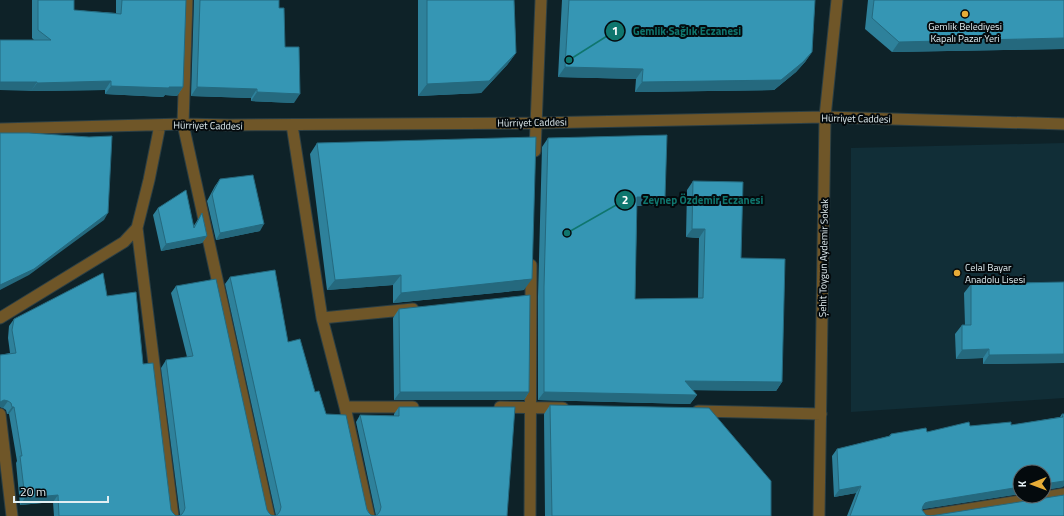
<svg xmlns="http://www.w3.org/2000/svg" width="1064" height="516" font-family="'Titillium Web',sans-serif">
	<style>
		.built { fill: #112e37 }
		.lines { fill: none; stroke-linecap: round; stroke-linejoin: round }
		.minor-casing { stroke: #2c3f44; stroke-width: 13 }
		.minor { stroke: #6f5628; stroke-width: 11 }
		.wall { fill: #2e819b }
		.shaded-wall { fill: #25697e }
		.building { fill: #3596b4; stroke: #25697e }
		.poi-dot { fill: #e7ac37; stroke: #040a0d; stroke-width: 1.5 }
		.labels { text-anchor: middle; stroke-width: 4; stroke-linejoin: round; paint-order: stroke }
		.poi-label { font-size: 10px; fill: #e2eef2; stroke: #040a0d }
		.street-label { font-size: 10px; fill: #e2eef2; stroke: #040a0d }
		.leader { fill: none; stroke: #0f766e; stroke-width: 1.5 }
		.callout-dot { fill: #0f766e; stroke: #040a0d; stroke-width: 1.5 }
		.mark-label { font-size: 12px; text-anchor: middle; font-weight: bold; fill: #fff }
		.callout-label { font-size: 11px; text-anchor: middle; font-weight: bold; fill: #0f766e; stroke: #040a0d; stroke-width: 4; stroke-linejoin: round; paint-order: stroke }
	</style>
	<rect width="100%" height="100%" fill="#0e2228"/>
	<path class="built" d="M1064,143V398L851,412V148Z"/>
	<g class="lines">
		<defs>
			<path id="minor" d="M187,0L183,124L269,516
				M292,125L322,318L345,407L369,516
				M0,129L183,124L230,125L536,123L825,117L1064,124
				M535,151L541,0
				M137,228L173,516
				M0,318L124,242L137,228L149,180L160,125
				M322,318L413,309
				M345,407H413
				M500,407L563,408
				M698,411L821,414
				M0,414L12,516
				M530,516L531,296V265
				M819,516L825,117L837,0
				M924,516L1064,494"/>
		</defs>
		<use href="#minor" class="minor-casing"/>
		<use href="#minor" class="minor"/>
	</g>
	<path class="wall" d="M32,0H74V10L116,13V0H186L183,87L177,96L165,95L163,97L105,94V90L31,91L34,40L32,38Z
		M194,0H279V8L285,47L294,103L251,101V98L191,96Z
		M418,0H514L516,53L507,65L481,93L418,96Z
		M562,0H815L812,52L805,62L796,72L774,90L635,92L636,79L558,77Z
		M868,0H1064V49L892,52L865,29Z
		M548,138L665,197L659,206H637L635,299L698,298L699,238L686,237L687,190L693,181L741,258L782,382L776,391L692,390L697,395L690,404L538,400V296L542,147Z
		M317,143L524,290L393,303V285L327,290L310,154Z
		M220,179L260,231L216,240L207,201L215,186Z
		M158,208L193,227L202,213L207,236L202,243L161,251L153,215Z
		M230,277L288,342L326,414L369,513L371,515L376,516L356,422L360,415L394,416V414L399,407L507,516H54L53,502L20,505L16,463L17,461L9,414H7L6,410L3,408L0,407V355L10,353L8,338L9,326L14,319L107,296L143,364L171,510L173,513L176,516H179L180,515L161,368L166,360L187,357L171,293L176,286L267,510L269,513L271,515L276,516L225,284Z
		M1064,282V363L983,364V358L956,359L955,334L962,325H965L964,293L971,284Z
		M399,309L529,392L524,400H394L393,318Z
		M550,405L771,516H545L544,414Z
		M1062,414L1063,487L1044,490V472H1020V494L923,509L922,510L926,515L930,516H1064H847L856,493L834,497L832,456L837,449L889,436L891,434L927,432L970,426L1011,425L1060,417Z"/>
	<path class="shaded-wall" d="M1064,38V49L892,52L899,42Z
		M812,52L805,62L796,72L774,90L635,92L642,82Z
		M516,53L507,65L481,93L418,96L427,84Z
		M565,67L643,69L636,79L558,77Z
		M111,81L105,90L31,91L37,83Z
		M0,82H37L31,91L0,90Z
		M111,86L169,87H183L177,96L165,95L163,97L105,94Z
		M197,87L257,89L251,98L191,96Z
		M257,92L300,94L294,103L251,101Z
		M637,197H665L659,206H631Z
		M108,213L104,220L29,275L0,290V285Z
		M264,224L260,231L216,240L220,233Z
		M692,229H705L699,238L686,237Z
		M207,236L202,243L161,251L166,244Z
		M401,275L393,285L327,290L335,280Z
		M532,279L524,290L393,303L401,293Z
		M989,349L983,358L956,359L962,350Z
		M1064,354V363L983,364L989,355Z
		M685,381L782,382L776,391L678,390Z
		M400,392H529L524,400H394Z
		M544,392L697,395L690,404L538,400Z
		M4,400L8,401L3,408L0,407V402Z
		M12,407H14L9,414H7Z
		M1064,481V486L1063,487L1044,490V484Z
		M861,486L856,493L834,497L839,490Z
		M1020,487V494L923,509L920,510L925,503L928,502Z
		M58,495L53,502L20,505L25,498Z"/>
	<path class="building" d="M38,0H74V10L121,14L122,0H186L183,87H169V88L111,86V81L37,83V82H0V40H51L38,30Z
		M200,0H279V8H284L285,47H299L300,94L257,92V89L197,87Z
		M427,0H514L516,53L489,81L427,84Z
		M569,0H815L812,52L803,62L781,80L642,82L643,69L565,67Z
		M874,0H1064V38L899,42L872,18Z
		M0,133H29L89,137L112,136L108,213L34,269L0,285Z
		M667,135L665,197H637L635,299L703,298L705,229H692L693,181L743,182L741,258L785,259L782,382L685,381L697,395L544,392V287L548,138Z
		M536,137L532,279L401,293V275L335,280L317,143Z
		M253,175L264,224L220,233L212,194L220,179Z
		M186,190L194,228L202,213L207,236L166,244L158,208Z
		M275,270L288,342L300,339L315,392L319,391L326,414L346,415L367,510L369,513L371,515L375,516L378,514L380,511L381,507L360,415L399,416V407H515L507,516H59L58,495L25,498L20,456H22L14,407H12L11,403L8,401L4,400L0,402V355L16,353L12,330L14,319L103,273L107,296L136,292L143,364L153,363L171,510L173,513L176,516H179L182,514L184,511L185,508L166,360L193,356L176,286L216,279L267,510L269,513L271,515L275,516L278,514L280,511L281,507L230,277Z
		M1064,282V354L989,355V349L962,350V325H971V284Z
		M530,295L529,392H400L399,309Z
		M550,405L709,408L771,481V516H552Z
		M1062,414H1064V481L1044,484V472H1020V487L928,502L925,503L923,506L922,510L926,515L930,516L1064,495V516H850L861,486L839,490L837,449L890,436L891,434L926,428L927,432L969,422L970,426L1011,422V425L1063,417Z"/>
	<g class="poi-dot">
		<circle cx="965" cy="14" r="4"/>
		<circle cx="957" cy="273" r="4"/>
	</g>
	<g class="labels">
		<g class="poi-label">
			<text x="965" y="30">Gemlik Belediyesi<tspan x="965" dy="12">Kapalı Pazar Yeri</tspan></text>
			<text x="965" y="271" text-anchor="start">Celal Bayar<tspan x="965" dy="12">Anadolu Lisesi</tspan></text>
		</g>
		<g class="street-label">
			<text transform="translate(856 118) rotate(1)" y="4">Hürriyet Caddesi</text>
			<text transform="translate(532 122) rotate(-1)" y="4">Hürriyet Caddesi</text>
			<text transform="translate(208 125) rotate(1)" y="4">Hürriyet Caddesi</text>
			<text transform="translate(823 258) rotate(-89)" y="4">Şehit Toygun Aydemir Sokak</text>
		</g>
	</g>
	<path class="leader" d="M569 60L615 31M567 233L625 200"/>
	<g class="callout-dot">
		<circle cx="569" cy="60" r="4"/>
		<circle cx="567" cy="233" r="4"/>
		<circle cx="615" cy="31" r="10"/>
		<circle cx="625" cy="200" r="10"/>
	</g>
	<g class="mark-label">
		<text x="615" y="35">1</text>
		<text x="625" y="204">2</text>
	</g>
	<g class="callout-label">
		<text x="687" y="35">Gemlik Sağlık Eczanesi</text>
		<text x="703" y="204">Zeynep Özdemir Eczanesi</text>
	</g>
	<g transform="translate(1032 484) rotate(269)"><circle r="19" fill="#040a0d" stroke="#5d6569"/>
	<path d="M0-3L7 15L0 10L-7 15Z" fill="#e7ac37"/>
	<text y="-6" font-size="11" font-weight="bold" text-anchor="middle" fill="#e2eef2">K</text>
	</g>
	<path d="M14 496v6h94v-6" fill="none" stroke="#e2eef2" stroke-width="2"/>
	<text x="20" y="496" font-size="12" fill="#e2eef2" stroke="#040a0d" stroke-width="3" paint-order="stroke">20 m</text>
</svg>
